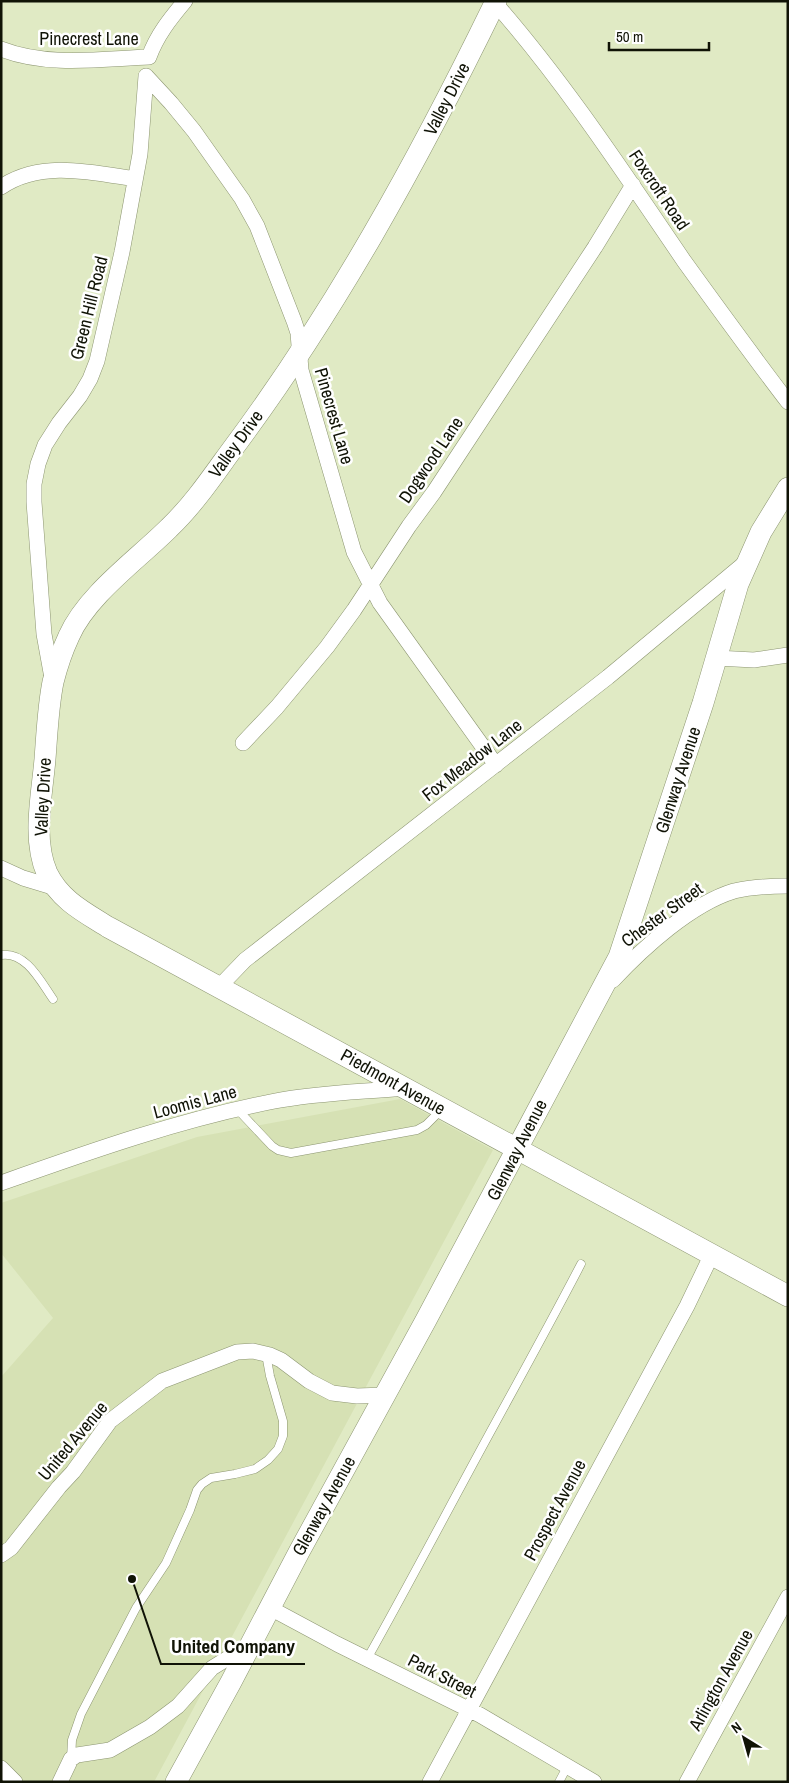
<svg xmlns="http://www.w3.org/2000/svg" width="789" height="1783" font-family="'Archivo Narrow',sans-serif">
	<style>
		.built { fill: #d6e1b4 }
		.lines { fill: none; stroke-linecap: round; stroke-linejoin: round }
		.lane-casing { stroke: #8c9571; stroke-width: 9 }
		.street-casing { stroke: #8c9571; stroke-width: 16 }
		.secondary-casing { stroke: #8c9571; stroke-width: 22 }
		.lane { stroke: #fff; stroke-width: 8 }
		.street { stroke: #fff; stroke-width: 15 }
		.secondary { stroke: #fff; stroke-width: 21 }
		.labels { text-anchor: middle; stroke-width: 5; stroke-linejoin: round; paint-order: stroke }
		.street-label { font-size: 18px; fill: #101306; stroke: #fff }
		.leader { fill: none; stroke: #101306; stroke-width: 2 }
		.callout-dot { fill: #101306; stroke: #fff; stroke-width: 2 }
		.callout-label { font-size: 19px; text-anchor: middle; font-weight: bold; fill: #101306; stroke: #fff; stroke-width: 5; stroke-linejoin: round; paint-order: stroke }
	</style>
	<rect width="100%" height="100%" fill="#e0eac4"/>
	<path class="built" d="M400,1099L493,1150L154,1782H1V1377L53,1318L1,1253V1203L197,1137Z"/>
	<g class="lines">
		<defs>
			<path id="lane" d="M1,955C26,951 41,982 53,999
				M238,1110L272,1146L278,1150L291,1153L417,1130L426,1125L442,1109
				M367,1659C412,1579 454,1498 498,1418C526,1367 554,1316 581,1264
				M71,1759L72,1740L81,1714L136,1608L166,1563L190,1510L197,1490L202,1484L211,1478L235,1474L255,1469L268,1460L278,1449L283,1436V1421L270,1376L266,1354
				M559,1782L567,1767"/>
			<path id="street" d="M495,3C565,83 624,173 684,261C718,308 752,355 788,402
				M1,49C47,67 100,59 149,57C157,35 170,19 185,1
				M146,76L171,103L194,131L242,199L257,226L294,321L298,333L301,370L354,552L380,603L496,765
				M1,187C41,160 90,172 135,179
				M716,658L754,660L788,655
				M52,678L44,634L34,502V484L38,464L45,445L59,423L80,396L90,379L97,361L122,252L140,154L146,76
				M243,743L277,707L327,647L354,610L409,526L434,492L595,247L633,185
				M1,868L23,878L56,888
				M613,980C643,948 691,904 734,891C751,887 770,886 788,886
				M219,987L245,960L608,677L745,563
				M1,1183C91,1151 182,1119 275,1101C317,1093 361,1092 404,1088
				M1,1555L11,1548L59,1487L73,1472L110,1421L162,1381L237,1352L253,1351L270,1355L281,1360L309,1381L332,1393L357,1396L385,1395
				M270,1608L337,1644L480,1715L594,1782
				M1,1768L15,1782
				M60,1782L71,1759L77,1755L110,1750L150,1727L178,1706L212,1668L249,1645
				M430,1782L687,1306L712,1254
				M687,1782L788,1597"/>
			<path id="secondary" d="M496,1C419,159 334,314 228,455C210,480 192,506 169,528C138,559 87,595 69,636C62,651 57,666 53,682C48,707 47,734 45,759C42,795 32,839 47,873C60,900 84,912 108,927L788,1296
				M176,1782L231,1682L299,1552L426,1320L619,957L703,703L738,584L761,532L788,488"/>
		</defs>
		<use href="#lane" class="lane-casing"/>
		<use href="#street" class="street-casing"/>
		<use href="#secondary" class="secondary-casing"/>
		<use href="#lane" class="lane"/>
		<use href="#street" class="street"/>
		<use href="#secondary" class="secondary"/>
	</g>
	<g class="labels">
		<g class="street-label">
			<text x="89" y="45">Pinecrest Lane</text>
			<text transform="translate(447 99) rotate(-63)" y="6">Valley Drive</text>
			<text transform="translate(659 190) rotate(56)" y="6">Foxcroft Road</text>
			<text transform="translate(89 308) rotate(-76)" y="6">Green Hill Road</text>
			<text transform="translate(334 416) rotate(74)" y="6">Pinecrest Lane</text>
			<text transform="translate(236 444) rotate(-54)" y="6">Valley Drive</text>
			<text transform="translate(431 460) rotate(-56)" y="6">Dogwood Lane</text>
			<text transform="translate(472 760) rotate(-38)" y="6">Fox Meadow Lane</text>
			<text transform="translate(678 780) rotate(-72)" y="6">Glenway Avenue</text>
			<text transform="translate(43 797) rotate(-87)" y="6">Valley Drive</text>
			<text transform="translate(662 915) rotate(-36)" y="6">Chester Street</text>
			<text transform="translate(393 1082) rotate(29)" y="6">Piedmont Avenue</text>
			<text transform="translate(195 1102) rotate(-15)" y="6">Loomis Lane</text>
			<text transform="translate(517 1150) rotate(-63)" y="6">Glenway Avenue</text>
			<text transform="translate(73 1441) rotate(-50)" y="6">United Avenue</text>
			<text transform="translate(324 1506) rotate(-61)" y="6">Glenway Avenue</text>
			<text transform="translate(555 1510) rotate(-62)" y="6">Prospect Avenue</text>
			<text transform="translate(442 1676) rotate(27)" y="6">Park Street</text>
			<text transform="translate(721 1680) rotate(-61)" y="6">Arlington Avenue</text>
		</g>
	</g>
	<path class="leader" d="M132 1579L161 1664H305"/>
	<circle class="callout-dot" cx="132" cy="1579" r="5"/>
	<g class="callout-label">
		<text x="233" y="1653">United Company</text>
	</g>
	<rect width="789" height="1783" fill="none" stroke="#101306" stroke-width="5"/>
	<g transform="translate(744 1738) rotate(323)" stroke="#ffffff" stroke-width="4" paint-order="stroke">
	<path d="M0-4L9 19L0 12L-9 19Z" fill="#101306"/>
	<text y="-8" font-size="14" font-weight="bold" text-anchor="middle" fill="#101306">N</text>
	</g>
	<path d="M609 42v8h100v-8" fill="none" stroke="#101306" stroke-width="2.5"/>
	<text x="616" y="42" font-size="15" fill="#101306" stroke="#ffffff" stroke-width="4" paint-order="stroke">50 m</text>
</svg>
